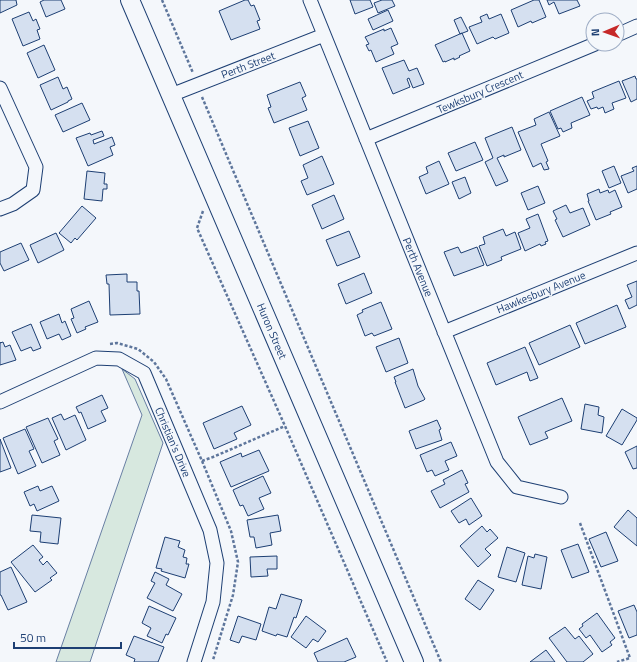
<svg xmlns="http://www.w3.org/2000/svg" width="637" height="662" font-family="'Titillium Web',sans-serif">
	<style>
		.green { fill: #d7e8df; stroke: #687fa3 }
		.building { fill: #d5e0f0; stroke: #1d3f73 }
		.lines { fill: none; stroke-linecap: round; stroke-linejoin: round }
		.street-casing { stroke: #1d3f73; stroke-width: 15 }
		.secondary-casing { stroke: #1d3f73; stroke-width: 20 }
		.path { stroke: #5e769c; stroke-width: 2.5; stroke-dasharray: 3 2; stroke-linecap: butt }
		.street { stroke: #f4f7fb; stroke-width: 13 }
		.secondary { stroke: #f4f7fb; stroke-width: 18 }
		.labels { text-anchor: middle; stroke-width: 3; stroke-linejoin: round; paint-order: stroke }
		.street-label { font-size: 11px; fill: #1d3f73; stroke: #f4f7fb }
	</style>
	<rect width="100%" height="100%" fill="#f4f7fb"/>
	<path class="green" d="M122,369L135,379L163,443L90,662H56L142,415Z"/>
	<path class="building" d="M0,0H16L17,5L0,13Z
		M44,0H61L65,9L46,17L40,2Z
		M245,0H248L251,6L254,5L260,20L257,21L260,29L231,40L219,11Z
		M350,0H370L373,7L355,14Z
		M382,0H392L395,6L378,13L374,3Z
		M534,0H539L546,17L532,23L531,21L518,27L511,10Z
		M547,0H577L580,6L559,14L554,2L549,5Z
		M388,10L393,21L373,30L368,19Z
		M29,12L33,21L36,19L40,29L37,30L40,39L23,46L12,19Z
		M487,14L489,19L501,14L509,33L495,39L493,37L477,44L469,27L482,22L480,17Z
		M461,17L468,31L460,34L454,20Z
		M391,28L398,44L391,47L394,54L376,62L371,50L369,51L366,45L369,44L365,37L384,29V31Z
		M462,33L470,51L459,56L460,57L454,60V58L445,62V61L443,62L435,45Z
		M44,45L55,70L38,78L27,53Z
		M404,60L409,71L417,68L424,84L413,88L409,78L407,79L410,87L393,94L382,68Z
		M635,76L636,79H637V99L631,102L622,81Z
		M58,77L63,89L67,87L72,99L68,101V102L51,110L40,85Z
		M619,81L626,98L612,103L614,109L605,113L603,107L598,109L597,107L591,109L587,101L594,98L592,92Z
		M300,82L306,96L302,98L307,110L274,123L268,108L271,107L267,95Z
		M582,97L590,115L571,123L572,128L563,132L561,128L558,129L550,111Z
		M82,103L90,120L63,132L55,115Z
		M549,112L560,136L541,144L548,161L546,162L549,169L544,170L541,163L533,167L518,132L536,125L534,119Z
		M308,121L319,148L300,156L289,128Z
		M512,127L521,150L504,157V155L497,158L508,181L496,186L485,162L493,158L485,138Z
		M102,131L104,136L93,140L94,144L112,137L115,145L110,147L113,155L88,166L76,138L90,133L91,135Z
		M475,142L483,160L456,171L448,153Z
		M322,156L334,184L307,195L301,181L308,178L303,165Z
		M439,161L449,184L426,194L419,177L428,173L426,167Z
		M614,166L621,183L609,188L602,171Z
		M637,166V189L628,193L621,176L634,171L632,168Z
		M87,171L105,173L104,184H107V189H103L102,201L84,199Z
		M465,177L471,193L459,199L452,182Z
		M538,186L545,203L528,210L521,193Z
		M599,189L600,193L608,190L609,193L615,190L622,207L610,212L611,214L596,220L588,201H589L587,194Z
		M334,195L344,219L322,229L312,205Z
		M566,205L570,213L583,208L590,225L563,237L555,220L557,219L553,211Z
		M82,206L96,218L77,240L75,238L71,243L59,233Z
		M538,214L548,241L545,242L546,244L541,246L540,244L525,251L518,233L530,228L526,219Z
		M503,229L506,236L515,232L521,249L501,257L502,260L487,266L479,246L485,244L483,237Z
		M349,231L360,257L337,266L326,240Z
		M56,233L64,250L38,263L30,245Z
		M21,243L29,260L4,271L0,263V252Z
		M458,247L461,253L477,247L484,265L454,276L444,252Z
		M364,273L372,293L346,304L338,284Z
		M127,274V282H137V291H139L140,314L110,315L109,284H107L106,275Z
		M637,281V305L629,309L625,300L632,297L627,285Z
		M89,301L98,322L85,327L86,329L77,333L71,319L74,318L71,309Z
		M381,302L392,329L374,336L372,333L365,336L357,315L363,312L362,310Z
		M617,305L626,327L585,344L576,323Z
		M59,314L62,323L65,321L71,336L62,340L59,334L47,339L40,322Z
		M31,324L41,348L33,351L31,347L21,351L12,332Z
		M570,325L580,347L539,365L529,343Z
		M399,338L408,363L386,372L376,347Z
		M0,342V343L3,342L5,347L10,345L16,360L0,365Z
		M525,347L538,378L530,381L527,372L496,385L487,363Z
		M413,369L418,386L425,399L424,400L405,408L395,382H396L394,377Z
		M102,395L108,408L101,411L106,421L88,429L81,412L79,413L76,407Z
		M562,398L572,421L545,432L548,438L530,445L518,417Z
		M585,404L599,407L598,415L604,417L602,433L581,429Z
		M242,406L251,425L234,433L237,439L214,449L203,423Z
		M622,409L637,418V420L622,445L606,436Z
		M61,414L64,420L75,415L86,440L66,450L52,418Z
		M48,418L58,439L54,441L60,455L42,463L26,427Z
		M437,420L441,429L439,430L442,440L416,449L409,431Z
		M25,429L34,449L29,451L36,466L18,474L3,438Z
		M0,439L11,468L0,472Z
		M451,442L457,456L445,461L449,470L435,476L432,470L427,472L420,455Z
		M637,446V468L633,469L625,452Z
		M259,450L269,471L231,487L220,462L241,453L242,457Z
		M462,470L468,483L465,484L469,492L440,508L431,491L445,484L443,480Z
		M263,476L271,493L259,498L264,509L248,516L243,505L240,506L233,490Z
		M38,486L40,491L52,486L59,501L37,511L34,504L30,506L24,492Z
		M471,498L482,516L469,525L466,519L459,523L451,511Z
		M628,510L637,518V546L614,527Z
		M32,515L61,518L58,544L40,542L41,532L30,531Z
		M278,515L281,531L270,533L272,545L256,548L254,537H250L247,520Z
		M482,526L487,532L490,529L498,538L485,549L491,555L478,567L460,546Z
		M606,532L618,561L601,567L589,539Z
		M165,537L180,541L178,547L185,550L183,557L187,558L186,564H189L185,578L161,571L162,569L156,568Z
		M578,544L589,572L572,578L561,550Z
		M33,545L43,557L39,560L43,565L47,561L57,573L50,578L52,580L35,592L11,562Z
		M507,547L525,553L516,582L498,577Z
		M535,554L547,557L541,589L522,585L528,556L534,558Z
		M277,556V569H267L268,576L251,577L250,557Z
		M11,567L27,602L8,610L1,595H0V572Z
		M155,572L169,579L166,585L182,594L173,611L147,598L155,583L151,581Z
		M478,580L494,590L480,610L465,599Z
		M281,594L302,600L296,618L294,617L287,637L277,634L276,636L262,631L269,607L276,609Z
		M634,605L637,612V635L629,638L618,611Z
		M149,606L176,618L168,635L166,634L162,643L147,636L151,628L142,623Z
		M597,613L615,638L610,642L612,645L602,652L590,635L586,638L579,629L583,626L582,624Z
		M238,616L261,624L256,640L242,636L239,643L230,640Z
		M306,616L326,631L318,642L313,639L306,648L291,637Z
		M565,627L575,639L579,636L593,654L583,662H567L549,638Z
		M134,636L164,647L158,662H134L135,659L126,655Z
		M347,638L356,657L344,662H318L314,653Z
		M546,650L555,662H530Z"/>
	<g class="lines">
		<defs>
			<path id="street" d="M310,0L497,462L517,487L561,497
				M617,35L637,26
				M0,88L36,167L33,190L13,204L0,209
				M171,95L324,35
				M366,139L595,44
				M444,332L637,253
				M0,402L96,358L119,359L144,373L210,530L217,563L213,602L194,662"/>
			<path id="secondary" d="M130,0L414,662"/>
		</defs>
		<use href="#street" class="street-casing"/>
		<use href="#secondary" class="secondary-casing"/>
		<path class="path" d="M162,0L193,73
			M202,97L441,662
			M203,211L197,228L285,426L387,662
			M110,344L117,343L138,349L154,362L166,379L202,461L231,531L238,562L233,595L213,660
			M202,461L213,457L285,426
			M580,523L630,658L617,662"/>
		<use href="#street" class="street"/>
		<use href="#secondary" class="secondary"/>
	</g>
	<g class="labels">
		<g class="street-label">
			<text transform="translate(248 65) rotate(-21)" y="4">Perth Street</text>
			<text transform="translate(480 92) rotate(-23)" y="4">Tewksbury Crescent</text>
			<text transform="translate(418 267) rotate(68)" y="4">Perth Avenue</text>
			<text transform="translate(541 292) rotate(-22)" y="4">Hawkesbury Avenue</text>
			<text transform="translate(272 331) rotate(67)" y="4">Huron Street</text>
			<text transform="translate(173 442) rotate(67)" y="4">Christian's Drive</text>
		</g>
	</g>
	<g transform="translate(605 32) rotate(268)"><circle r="19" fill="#f4f7fb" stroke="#9eadc5"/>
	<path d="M0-3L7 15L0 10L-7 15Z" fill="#c62828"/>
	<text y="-6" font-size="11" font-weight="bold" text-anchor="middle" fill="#1d3f73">N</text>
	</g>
	<path d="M14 642v6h107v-6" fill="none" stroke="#1d3f73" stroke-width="2"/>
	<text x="20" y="642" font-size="12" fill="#1d3f73" stroke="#f4f7fb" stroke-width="3" paint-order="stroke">50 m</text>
</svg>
